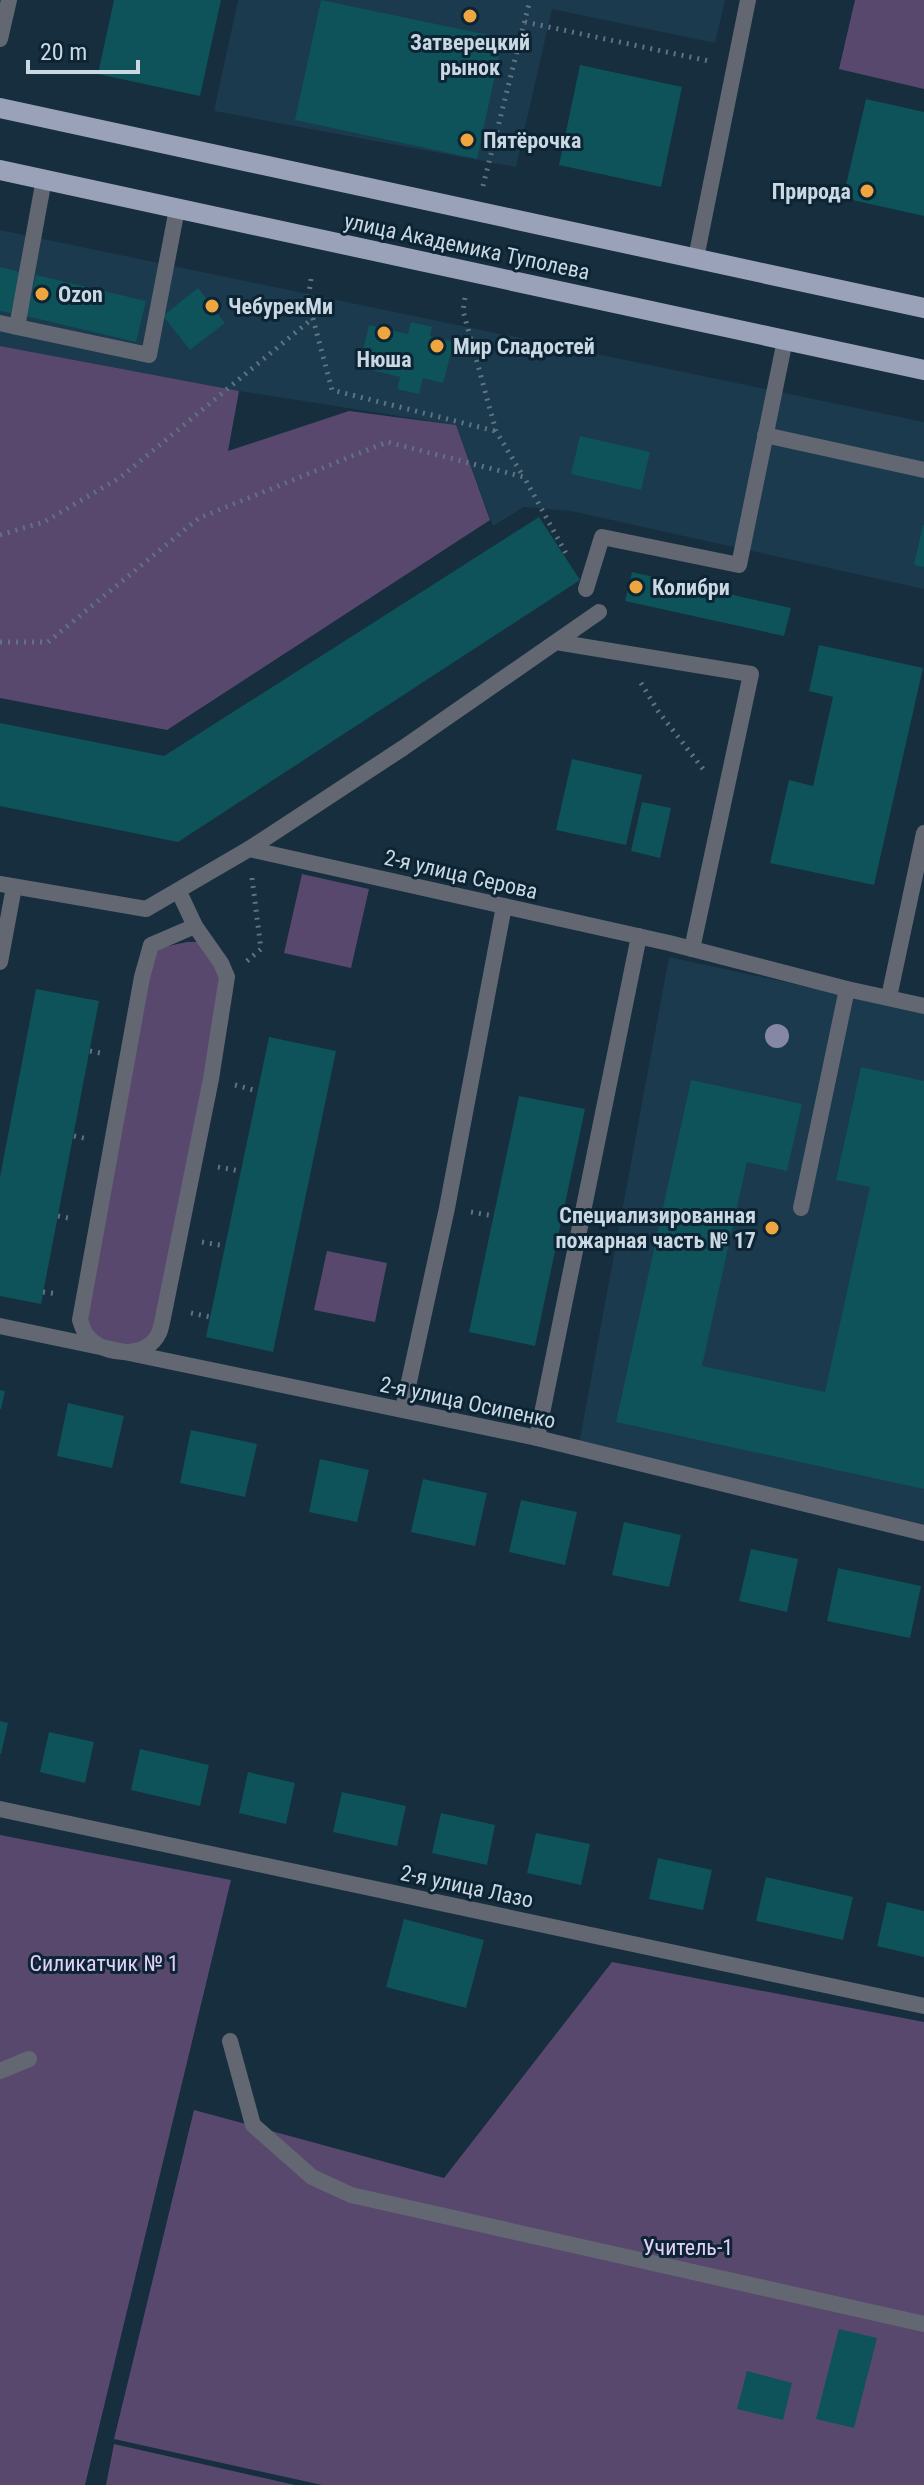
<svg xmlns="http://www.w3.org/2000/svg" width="924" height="2485" font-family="'Roboto Condensed',sans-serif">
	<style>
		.built { fill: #1b3a4d }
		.green { fill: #59486e }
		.building { fill: #0d5359 }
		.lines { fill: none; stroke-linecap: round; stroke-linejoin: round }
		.path { stroke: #5f7381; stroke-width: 5; stroke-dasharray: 2 6; stroke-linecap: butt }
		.service { stroke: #636772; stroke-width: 16 }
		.minor { stroke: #636772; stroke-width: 16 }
		.primary { stroke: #9aa2b9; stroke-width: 20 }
		.tree { fill: #8687a4 }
		.poi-dot { fill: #f0a63f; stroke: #0c2433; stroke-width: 3 }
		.labels { text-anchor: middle; stroke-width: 6; stroke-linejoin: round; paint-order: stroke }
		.poi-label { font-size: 22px; font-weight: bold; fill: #c9d8e2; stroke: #0c2433; text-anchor: start }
		.street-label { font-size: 22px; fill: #c9d8e2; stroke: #0c2433 }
		.park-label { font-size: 22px; fill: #e2d0f8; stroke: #0c2433 }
	</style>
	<rect width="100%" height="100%" fill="#162e3e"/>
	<path class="built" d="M238,0H725L715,43L552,9L516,167L214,111Z
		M0,230L924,422V589L571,511L524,507L493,526L456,425L239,391L0,346Z
		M669,957L924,1012V1524L579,1444Z"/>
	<path class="green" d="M855,0H924V89L839,69Z
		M0,346L239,391L228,451L349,411L456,425L490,520L167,730L0,698Z
		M302,874L369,889L351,968L284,953Z
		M187,942H198L227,977L158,1335C131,1349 120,1347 91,1336L83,1298L150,950Z
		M327,1251L387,1263L375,1322L314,1310Z
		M0,1835L231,1880L85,2485H0Z
		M612,1962L924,2022V2485H322L114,2439L194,2110L444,2178Z
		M114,2444L295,2485H106Z"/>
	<path class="building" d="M114,0H221L200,96L98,74Z
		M321,0L503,38L477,159L295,120Z
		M580,65L682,87L661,187L559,165Z
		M866,99L924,112V216L843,198Z
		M0,267L20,272L11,313L0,311Z
		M36,275L146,301L136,342L26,316Z
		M198,288L225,323L190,350L163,316Z
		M411,322L432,327L430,336L454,342L443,383L423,378L419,394L397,389L400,377L359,367L369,325L408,334Z
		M580,436L650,452L641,490L571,474Z
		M539,517L580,580L178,842L0,806V723L164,756Z
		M923,525H924V567L914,565Z
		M632,572L791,608L784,636L625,601Z
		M819,645L923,668L874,885L770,863L789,780L813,786L833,697L809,691Z
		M572,759L642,775L626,845L556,830Z
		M642,802L671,808L660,858L631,851Z
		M36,989L99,1001L41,1304L0,1296V1177Z
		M269,1037L336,1051L273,1352L206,1337Z
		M861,1067L924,1081V1489L616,1422L691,1080L802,1104L787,1171L747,1162L702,1366L825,1392L870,1187L836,1180Z
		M519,1096L585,1109L535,1346L469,1332Z
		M0,1390L5,1391L1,1409H0Z
		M68,1403L124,1416L112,1468L57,1456Z
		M191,1430L257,1444L245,1497L180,1483Z
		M320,1459L369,1470L357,1522L309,1512Z
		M423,1479L487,1493L475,1546L411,1532Z
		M521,1500L577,1512L565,1565L509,1552Z
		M624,1522L681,1535L669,1587L612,1575Z
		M751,1549L798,1559L787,1612L739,1601Z
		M838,1568L921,1586L910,1638L827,1621Z
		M0,1721L8,1723L1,1754H0Z
		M49,1732L94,1742L85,1783L40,1772Z
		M140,1749L209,1765L200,1806L131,1790Z
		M248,1772L295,1783L286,1824L239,1813Z
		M342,1792L406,1806L397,1846L333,1832Z
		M441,1813L495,1825L487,1865L432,1853Z
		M536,1833L590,1844L581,1885L527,1873Z
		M658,1858L712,1870L703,1910L649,1899Z
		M766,1877L853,1897L843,1940L756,1921Z
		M887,1902L924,1911V1957L877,1946Z
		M404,1919L484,1940L466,2008L386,1987Z
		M839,2329L877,2338L854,2428L816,2419Z
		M747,2371L792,2383L783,2420L737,2409Z"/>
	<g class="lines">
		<path class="path" d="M525,22L709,61
			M483,186L530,0
			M311,279L308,300L332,390L495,431
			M465,298L463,311L496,431L523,476
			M0,535L44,522L121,477L313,318
			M0,642H48L199,518L387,442L524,477L568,557
			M641,683L658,711L703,769
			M247,961L261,949L252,878
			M90,1051L105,1054
			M235,1085L257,1091
			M74,1136L88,1139
			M218,1167L240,1171
			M471,1212L494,1216
			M58,1216L73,1219
			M202,1242L225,1246
			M43,1292L58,1294
			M191,1313L210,1317"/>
		<path class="service" d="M0,39L9,0
			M44,179L17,327L149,355L177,209
			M0,323L17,327
			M765,435L924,470
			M586,589L602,537L739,565L785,340
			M556,642L751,674L692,949
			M249,849L403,748L599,612
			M179,892L195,926
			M195,926L221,963L227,977L211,1079L165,1308C163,1316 162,1326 159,1333C147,1359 104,1356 88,1337C84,1333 82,1326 80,1320L142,977L151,945Z
			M0,962L14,887
			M889,997L924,833
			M801,1208L847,989
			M403,1409L447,1208L504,906
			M537,1438L639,936
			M230,2041L253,2125L312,2177L351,2195L924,2324
			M0,2071L29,2059"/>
		<path class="minor" d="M696,258L748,0
			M0,884L146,909L249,849L669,943L847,989L924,1006
			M0,1326L537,1438L924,1533
			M0,1809L924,2006"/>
		<path class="primary" d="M0,108L924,308
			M0,170L924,370"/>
	</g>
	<circle class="tree" cx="777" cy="1036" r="12"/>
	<g class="poi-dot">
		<circle cx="470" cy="16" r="8"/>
		<circle cx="467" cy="140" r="8"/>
		<circle cx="867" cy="191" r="8"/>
		<circle cx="42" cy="294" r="8"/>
		<circle cx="212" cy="306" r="8"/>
		<circle cx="384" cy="333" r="8"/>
		<circle cx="437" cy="346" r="8"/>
		<circle cx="636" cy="587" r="8"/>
		<circle cx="772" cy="1228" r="8"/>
	</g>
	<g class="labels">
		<g class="poi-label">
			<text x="470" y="50" text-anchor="middle">Затверецкий<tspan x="470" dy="25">рынок</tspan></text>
			<text x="483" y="148">Пятёрочка</text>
			<text x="851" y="199" text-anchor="end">Природа</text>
			<text x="58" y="302">Ozon</text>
			<text x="228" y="314">ЧебурекМи</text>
			<text x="453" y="354">Мир Сладостей</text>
			<text x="384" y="367" text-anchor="middle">Нюша</text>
			<text x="652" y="595">Колибри</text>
			<text x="756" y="1223" text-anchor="end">Специализированная<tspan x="756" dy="25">пожарная часть № 17</tspan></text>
		</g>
		<g class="street-label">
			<text transform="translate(467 246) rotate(12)" y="8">улица Академика Туполева</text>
			<text transform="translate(461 874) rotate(13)" y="8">2-я улица Серова</text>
			<text transform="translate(468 1402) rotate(12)" y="8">2-я улица Осипенко</text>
			<text transform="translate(467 1886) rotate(12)" y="8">2-я улица Лазо</text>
		</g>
		<g class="park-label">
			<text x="104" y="1971">Силикатчик № 1</text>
			<text x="688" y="2255">Учитель-1</text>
		</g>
	</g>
	<path d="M28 60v12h110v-12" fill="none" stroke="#c9d8e2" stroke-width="4"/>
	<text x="40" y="60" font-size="24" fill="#c9d8e2" stroke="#0c2433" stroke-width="6" paint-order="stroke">20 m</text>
</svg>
